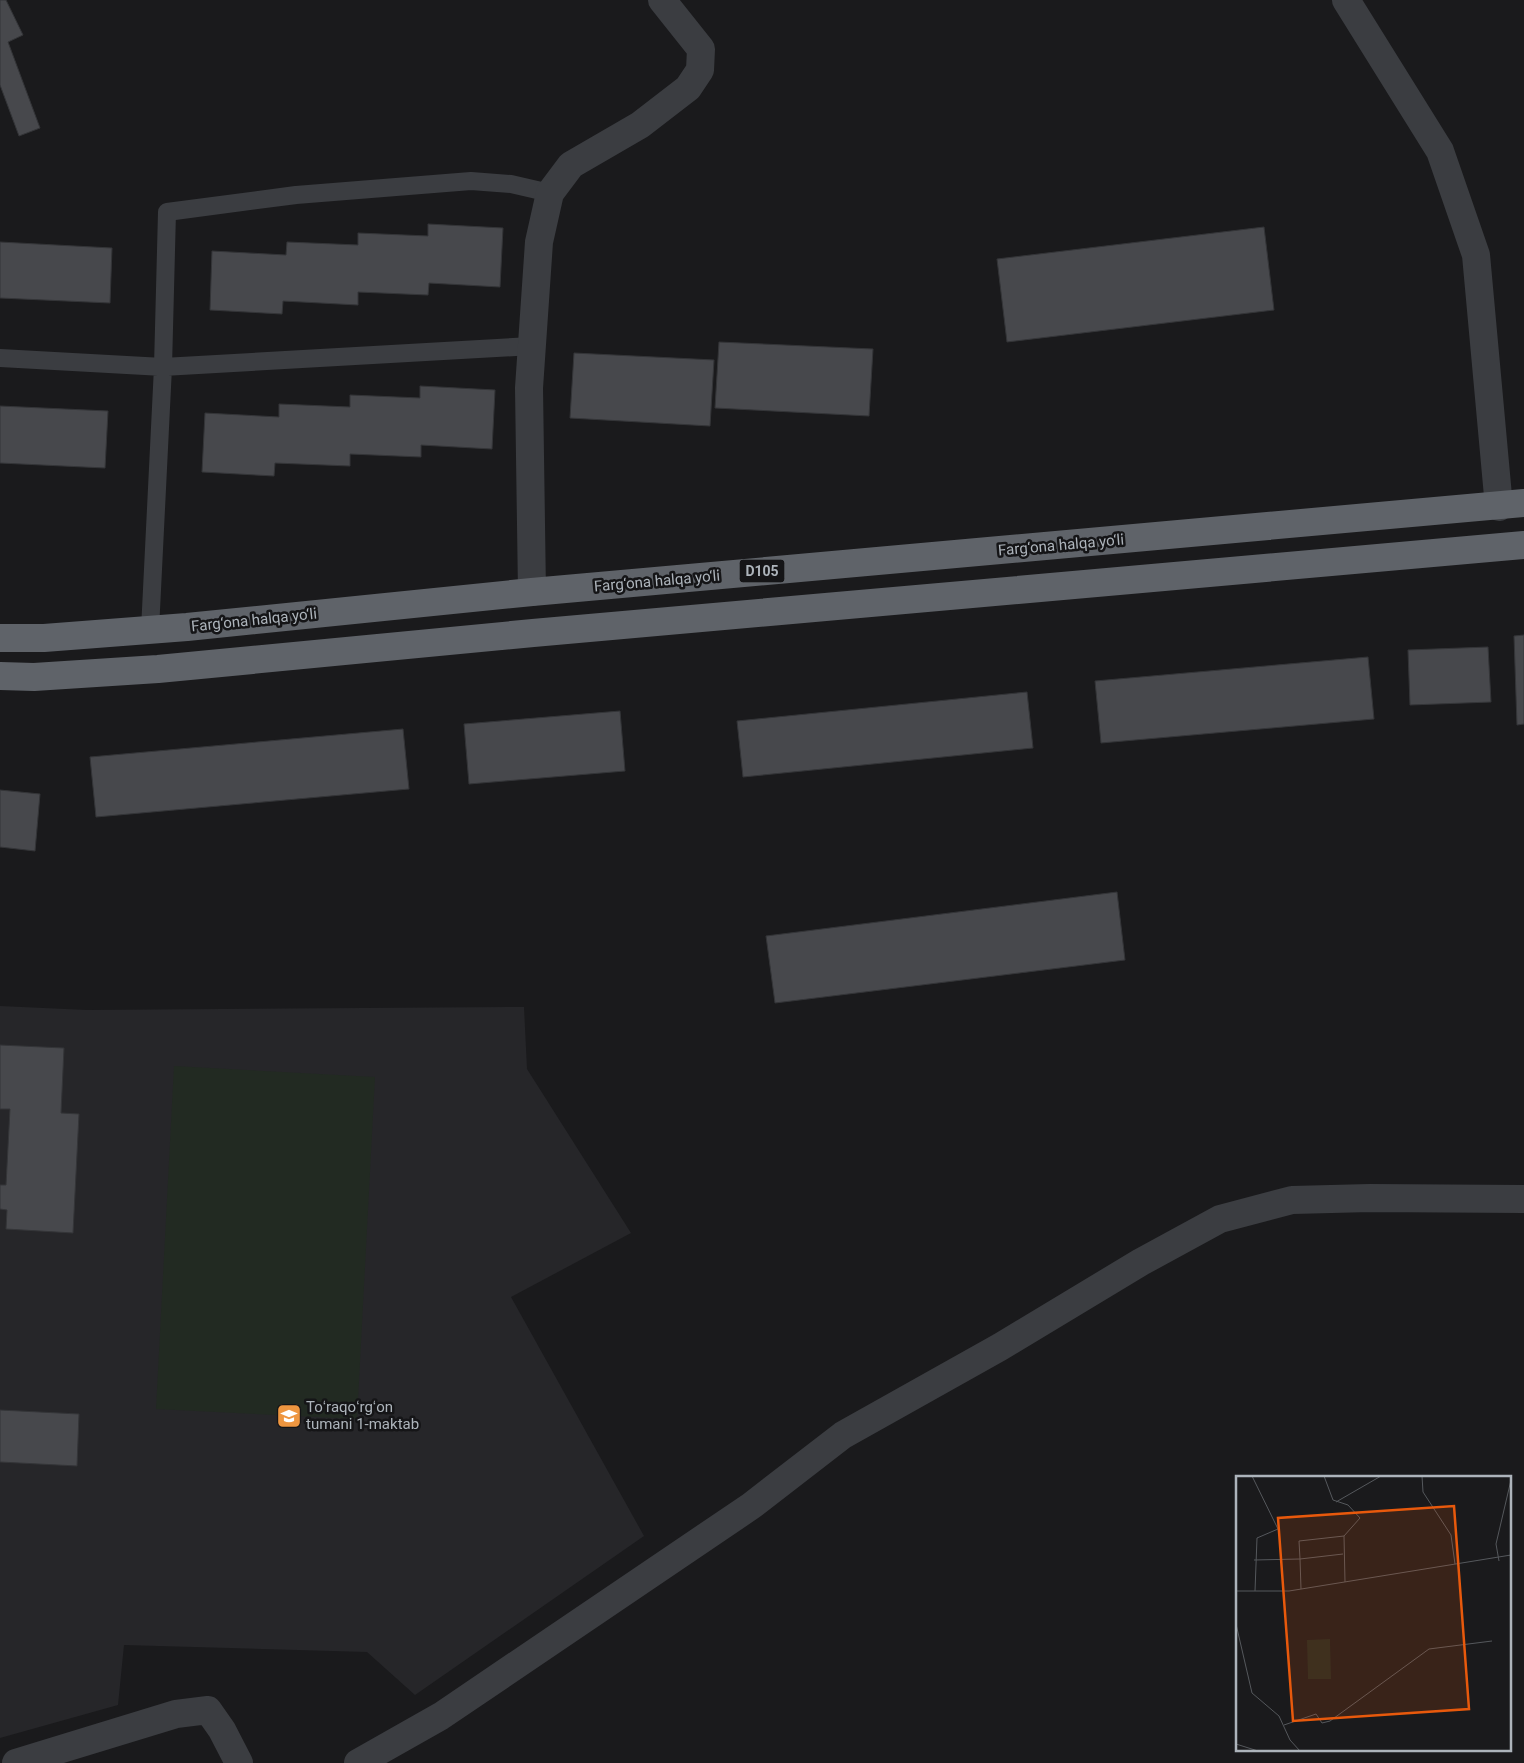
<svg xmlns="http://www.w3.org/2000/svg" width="1524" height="1763" font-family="Roboto,sans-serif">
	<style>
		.built { fill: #262629 }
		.pitch { fill: #222a22 }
		.building { fill: #47484c; stroke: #343538 }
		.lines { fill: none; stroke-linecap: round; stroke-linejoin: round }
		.service { stroke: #3b3d41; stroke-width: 18 }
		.minor { stroke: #3b3d41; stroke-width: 28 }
		.trunk { stroke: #5f6369; stroke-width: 28 }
		.labels { text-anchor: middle; stroke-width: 5; stroke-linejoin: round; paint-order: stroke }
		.shield { fill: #151517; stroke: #7f848a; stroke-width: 1 }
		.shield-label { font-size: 14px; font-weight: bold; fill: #adb4bb }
		.street-label { font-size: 15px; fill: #adb4bb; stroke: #151517 }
		.poi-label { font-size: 15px; fill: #adb4bb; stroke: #151517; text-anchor: start }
		.inset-road { fill: none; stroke: #55585c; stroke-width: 1 }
		.view { fill: #e8590c; fill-opacity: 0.15; stroke: #e8590c; stroke-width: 2.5 }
		.inset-edge { fill: none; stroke: #adb4bb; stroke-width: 2.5 }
	</style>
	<rect width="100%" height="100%" fill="#1a1a1c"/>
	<path class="built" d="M0,1006L87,1010L524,1007L527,1069L631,1233L511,1297L644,1536L415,1695L367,1652L124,1645L118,1705L0,1738Z"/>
	<path class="pitch" d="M174,1066L375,1077L357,1419L156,1409Z"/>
	<path class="building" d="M0,0H6L23,35L8,42L40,128L19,136L0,85Z
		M428,224L503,228L500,287L429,283L428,295L358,292V305L283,301L282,314L210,310L212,251L286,255L287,242L358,245V233L428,236Z
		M1264,227L1274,310L1007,342L997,259Z
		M0,242L112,248L110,303L0,298Z
		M719,342L873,349L869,416L715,408Z
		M574,353L714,360L710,426L570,418Z
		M420,386L495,390L492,449L421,445V457L350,454V466L275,463L274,476L202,472L205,413L279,417V404L350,407V395L420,398Z
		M0,406L108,411L105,468L0,463Z
		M1524,635V724L1517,725L1514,636Z
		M1488,647L1491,702L1410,705L1408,650Z
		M1368,657L1374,719L1101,743L1095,681Z
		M1027,692L1033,748L743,777L737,721Z
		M620,711L625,771L469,784L464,724Z
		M403,729L409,789L96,817L90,757Z
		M0,790L40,794L35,851L0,847Z
		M1117,892L1125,960L775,1003L766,936Z
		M0,1045L64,1048L61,1113L79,1114L73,1233L6,1229L7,1210L0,1209V1185H6L10,1109H0Z
		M0,1410L79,1414L77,1466L0,1462Z"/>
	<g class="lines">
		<path class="service" d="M532,346L163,367L167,212L296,195L471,181L511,184L550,193
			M0,358L163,367L150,630"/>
		<path class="minor" d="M1346,0L1440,151L1476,255L1499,507
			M532,592L529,388L539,242L550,193L571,165L640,125L688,88L700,70L701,49L662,0
			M16,1763L176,1714L208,1710L222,1730L239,1763
			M358,1763L441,1716L751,1506L843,1435L1000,1347L1141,1262L1220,1219L1292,1200L1370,1198L1524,1199"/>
		<path class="trunk" d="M0,638H44L187,627L532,592L1524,503
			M0,676L34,677L158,669L533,633L1524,545"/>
	</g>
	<defs>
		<symbol id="school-square" viewBox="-11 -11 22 22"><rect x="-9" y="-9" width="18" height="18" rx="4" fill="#ee9640" stroke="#151517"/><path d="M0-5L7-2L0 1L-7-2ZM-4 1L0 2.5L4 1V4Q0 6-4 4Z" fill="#fff"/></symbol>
	</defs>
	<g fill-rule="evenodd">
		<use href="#school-square" x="275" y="1402" width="28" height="28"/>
	</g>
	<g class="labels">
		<rect class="shield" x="739.5" y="559.5" width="45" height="23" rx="4"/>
		<g class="shield-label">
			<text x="762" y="576">D105</text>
		</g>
		<g class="street-label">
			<text transform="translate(1061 545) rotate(-5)" y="5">Farg‘ona halqa yo‘li</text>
			<text transform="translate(657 581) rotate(-5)" y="5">Farg‘ona halqa yo‘li</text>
			<text transform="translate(254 620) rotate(-6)" y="5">Farg‘ona halqa yo‘li</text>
		</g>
		<g class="poi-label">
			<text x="306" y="1412">Toʻraqoʻrgʻon<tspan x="306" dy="17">tumani 1-maktab</tspan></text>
		</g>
	</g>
	<g transform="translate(1236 1476)">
		<rect width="275" height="275" fill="#1a1a1c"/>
		<path d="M94,163L95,203H72L71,164Z" fill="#222a22"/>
		<path class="inset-road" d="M16,0L42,53L21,62L19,115M88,0L97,24L112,29L124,42L108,60L109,106M186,0L187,16L215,59L219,88M100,26L145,0M107,78L64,83L63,65L108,60M18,84L64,83L65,113M263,85L260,68L275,4M0,115H53L275,79M0,148L16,217L43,240L54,264L64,275M48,249L80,238L86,247L94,245L193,173L256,165M0,268L22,275"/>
		<path class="view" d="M218,30L233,233L57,245L42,42Z"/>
		<rect width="275" height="275" class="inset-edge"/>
	</g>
</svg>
